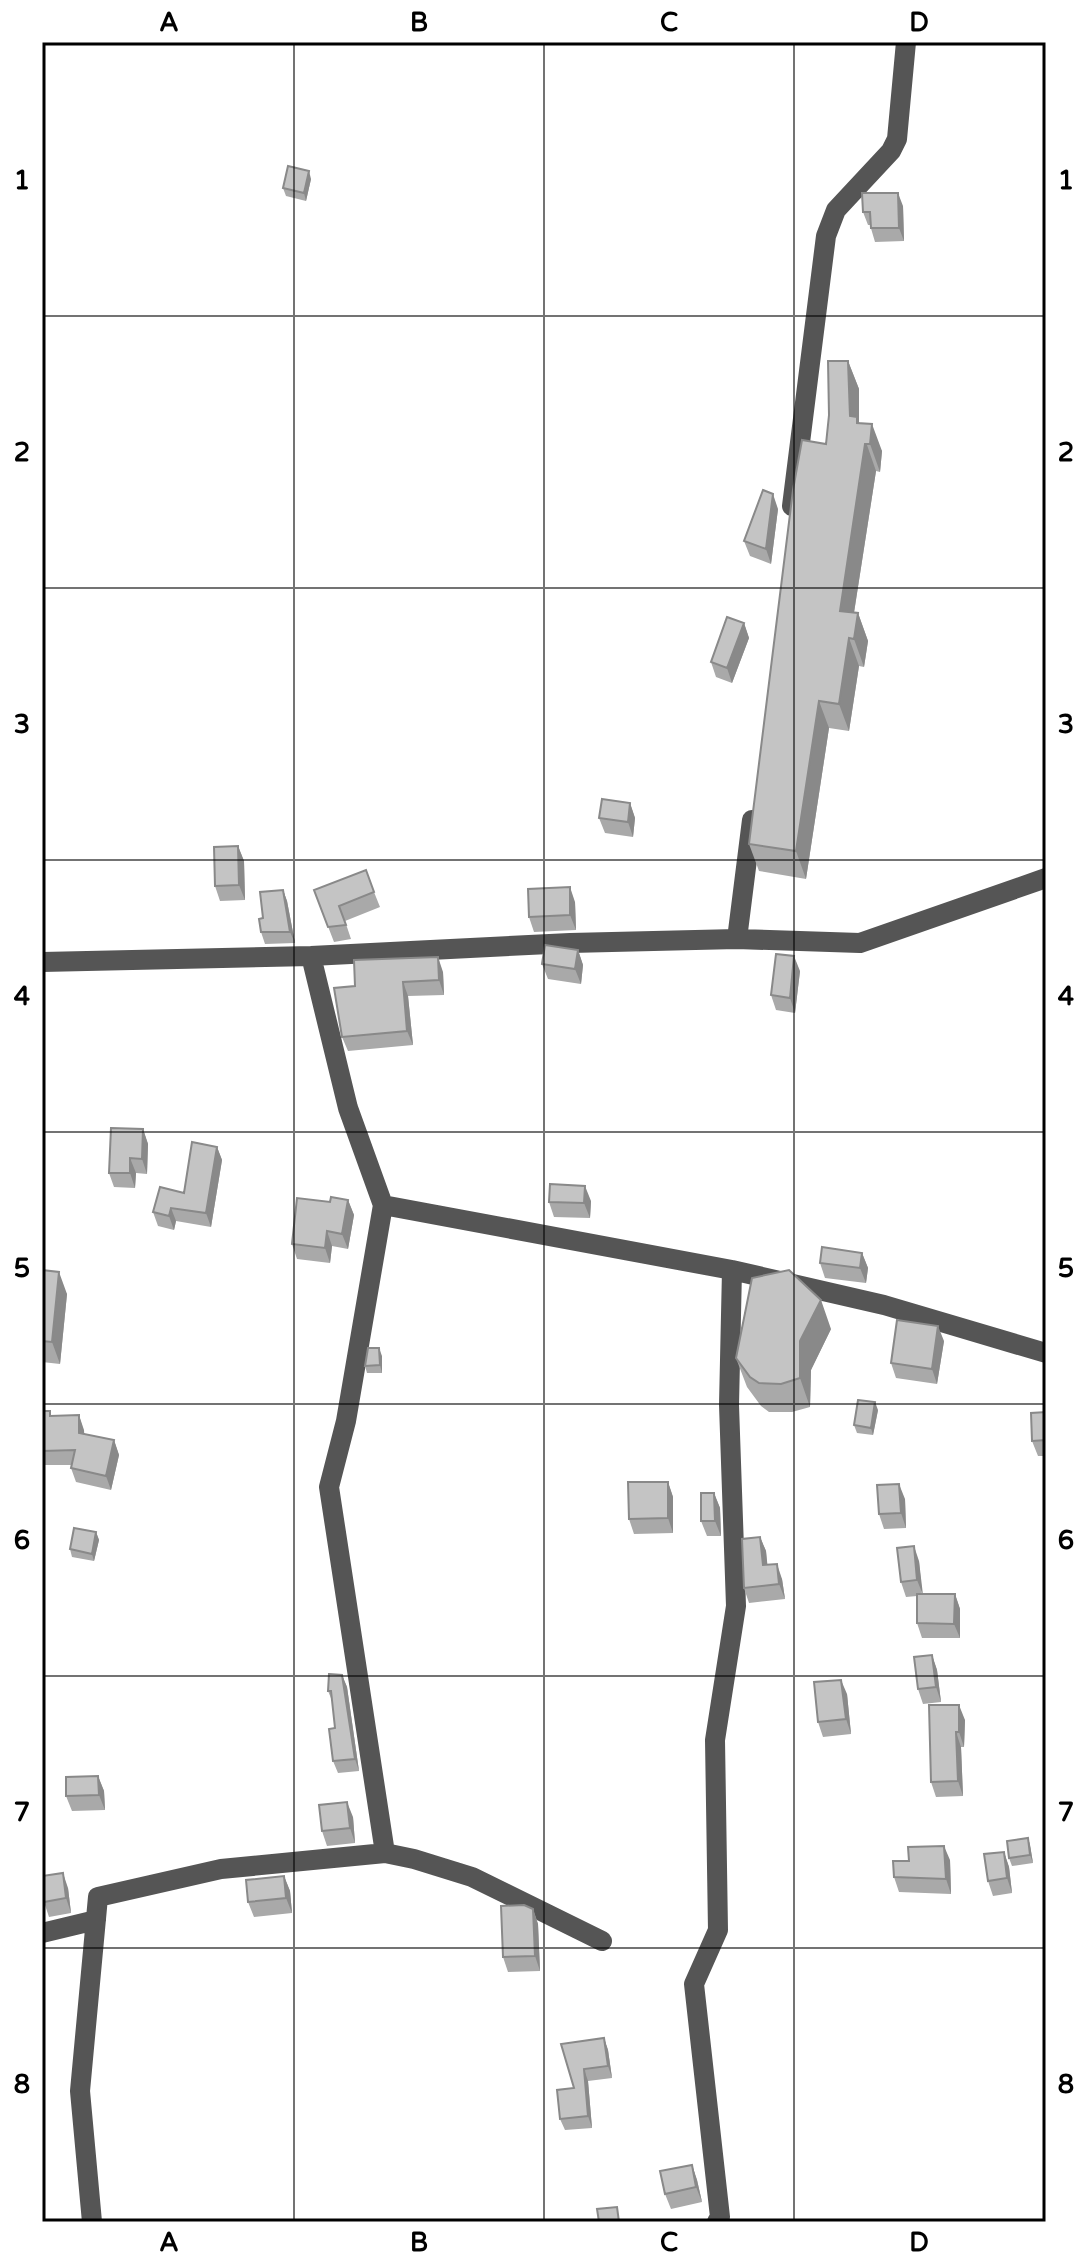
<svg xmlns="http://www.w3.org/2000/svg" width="1088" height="2264" font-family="'Varela Round',sans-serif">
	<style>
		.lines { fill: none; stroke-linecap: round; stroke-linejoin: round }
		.minor { stroke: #555; stroke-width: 20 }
		.wall { fill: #a9a9a9 }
		.shaded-wall { fill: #898989 }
		.building { fill: #c4c4c4; stroke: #898989; stroke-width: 2 }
		.grid { fill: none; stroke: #000; stroke-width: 2; stroke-opacity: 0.55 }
		.neatline { fill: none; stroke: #000; stroke-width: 3 }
		.grid-label { font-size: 26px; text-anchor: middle; font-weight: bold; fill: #000 }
	</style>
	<rect width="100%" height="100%" fill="#fff"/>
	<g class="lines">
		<path class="minor" d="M792,506L826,236L836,210L891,151L897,139L906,42
			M737,939L752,820
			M311,956L348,1108L383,1205
			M42,962L311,956L570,943L737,939L860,943L1046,878
			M732,1270L884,1305L1046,1353
			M385,1853L414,1859L472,1877L602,1941
			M42,1933L96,1920
			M92,2222L80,2091L98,1897L221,1869L385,1853L329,1487L346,1421L383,1205L732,1270L729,1405L736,1606L715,1740L718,1930L694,1984L720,2217L717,2222"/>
	</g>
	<path class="wall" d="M311,179L306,201L286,196L283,188Z
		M903,206L904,241L875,242L870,225H868L863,212Z
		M848,361L859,389V422L882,451L880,472L876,471L854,613H858L868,641L864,667L859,666L849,731L829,728L806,879L759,871L749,844L826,444Z
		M778,509L771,564L750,556L744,541Z
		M744,623L749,638L732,683L716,677L711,662Z
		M630,803L635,818L633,837L605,833L599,818Z
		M238,846L244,861L245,900L220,901L215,886Z
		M283,890L287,901L295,943L265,944L261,932Z
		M314,890L374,892L380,907L345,921L351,939L334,942Z
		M575,902L576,930L534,932L529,917Z
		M578,950L583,965L581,984L548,979L542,964Z
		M800,971L795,1013L776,1010L771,995Z
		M443,972L444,995L408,996L413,1045L348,1051L342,1037L355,986Z
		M143,1129L148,1144L147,1174L136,1173L135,1188L114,1187L109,1173Z
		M217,1147L222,1160L211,1227L176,1221L174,1230L158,1226L153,1212L184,1193Z
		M348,1200L354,1215L348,1249L332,1246L330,1263L297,1259L292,1244L330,1202Z
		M591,1201L590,1218L554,1217L549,1202Z
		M862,1253L868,1268L866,1283L825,1278L820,1263Z
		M42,1270L67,1294L60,1364L42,1362Z
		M831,1329L811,1370L810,1407L792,1412H769L761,1406L747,1387L736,1358Z
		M944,1341L937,1384L896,1378L891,1363Z
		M382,1356V1373H367L365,1366Z
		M878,1410L873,1435L857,1433L854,1425Z
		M42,1411L52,1416L79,1415L84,1434L114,1440L119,1455L111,1490L76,1482L71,1468L72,1465H42Z
		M1046,1412V1456H1038L1032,1441Z
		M668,1482L673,1497V1533L634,1534L629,1519Z
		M714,1493L720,1508L721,1536H707L701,1521Z
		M905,1499L906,1528L884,1529L879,1514Z
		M96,1532L99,1540L94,1561L72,1557L70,1549Z
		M760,1537L766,1551L767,1565L782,1579L785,1599L749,1603L744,1588Z
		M919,1561L922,1594H955L960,1609V1638H922L917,1623V1596L906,1597L901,1582Z
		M932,1655L937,1670L941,1702L923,1704L918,1689Z
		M342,1675L347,1687L359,1771L338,1773L333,1761L335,1728L333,1703L328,1691Z
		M847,1694L851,1734L823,1737L818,1722Z
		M929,1705L965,1720L964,1747H961L963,1796L936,1797L931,1782Z
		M98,1776L104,1791L105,1810L72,1811L66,1796Z
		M353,1817L355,1843L327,1846L322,1831Z
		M1028,1838L1030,1845L1033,1863L1012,1866L1009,1858Z
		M1004,1852L1009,1867L1012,1893L993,1896L988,1881Z
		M950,1860L951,1894L899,1892L894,1877Z
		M284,1876L290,1891L292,1913L254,1917L248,1902Z
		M68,1888L71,1913L49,1917L44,1902Z
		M533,1909L538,1924L540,1971L508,1972L503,1957Z
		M604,2038L608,2050L612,2078L588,2081L592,2128L565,2130L560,2119L574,2088L561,2044Z
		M692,2165L697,2180L702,2202L671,2209L665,2194Z"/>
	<path class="shaded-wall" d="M309,171L311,179L306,201L304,193Z
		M898,193L903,206L904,241L899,228Z
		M848,361L859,389V422L876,471L850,638L840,611L850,416Z
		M872,424L882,451L880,472L870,444Z
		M773,494L778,509L771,564L766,549Z
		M858,613L868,641L864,667L854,639Z
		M744,623L749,638L732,683L727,668Z
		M849,638L859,666L849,731L839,704Z
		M819,701L829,728L806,879L796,851Z
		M630,803L635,818L633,837L628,822Z
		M238,846L244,861L245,900L239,885Z
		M570,887L575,902L576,930L570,915Z
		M283,890L287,901L295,943L290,932Z
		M578,950L583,965L581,984L575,969Z
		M794,956L800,971L795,1013L790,998Z
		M438,957L443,972L444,995L439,980Z
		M403,982L408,996L413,1045L407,1031Z
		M143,1129L148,1144L147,1174L142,1159Z
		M217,1147L222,1160L211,1227L206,1213Z
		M130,1158L136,1173L135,1188L130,1173Z
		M585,1186L591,1201L590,1218L584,1203Z
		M348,1200L354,1215L348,1249L342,1234Z
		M171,1208L176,1221L174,1230L169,1216Z
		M327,1231L332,1246L330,1263L325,1248Z
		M862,1253L868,1268L866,1283L860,1268Z
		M59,1272L67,1294L60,1364L52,1342Z
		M821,1300L831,1329L811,1370L810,1407L800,1378V1341Z
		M938,1326L944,1341L937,1384L932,1369Z
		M379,1348L382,1356V1373L380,1365Z
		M875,1402L878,1410L873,1435L871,1428Z
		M79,1415L84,1430L85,1447L79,1433Z
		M114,1440L119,1455L111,1490L106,1476Z
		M668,1482L673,1497V1533L668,1518Z
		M899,1484L905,1499L906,1528L901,1513Z
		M714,1493L720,1508L721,1536L715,1521Z
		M96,1532L99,1540L94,1561L92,1554Z
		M760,1537L766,1551L769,1580L763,1565Z
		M914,1546L919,1561L923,1595L917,1580Z
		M777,1564L782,1579L785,1599L779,1584Z
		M955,1594L960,1609V1638L954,1624Z
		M932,1655L937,1670L941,1702L936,1687Z
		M342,1675L347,1687L359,1771L355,1759Z
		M841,1680L847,1694L851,1734L846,1719Z
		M959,1705L965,1720L964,1747L959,1732Z
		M956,1732L961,1747L963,1796L958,1781Z
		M98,1776L104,1791L105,1810L99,1795Z
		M347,1802L353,1817L355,1843L350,1828Z
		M1028,1838L1030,1845L1033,1863L1030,1855Z
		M944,1846L950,1860L951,1894L946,1879Z
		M1004,1852L1009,1867L1012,1893L1007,1878Z
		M63,1873L68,1888L71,1913L66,1898Z
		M284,1876L290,1891L292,1913L286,1898Z
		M533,1909L538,1924L540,1971L535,1956Z
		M604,2038L608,2050L612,2078L608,2066Z
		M584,2069L588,2081L592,2128L588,2116Z
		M692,2165L697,2180L702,2202L696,2187Z"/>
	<path class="building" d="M288,166L309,171L304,193L283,188Z
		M862,193H898L899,228H871L870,212H863Z
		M828,361H848L850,416L857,417V423L872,424L870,444H865L840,611L858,613L854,639L849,638L839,704L819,701L796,851L749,844L793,490L802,440L826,444L829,415Z
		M763,490L773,494L766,549L744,541Z
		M727,617L744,623L727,668L711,662Z
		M602,799L630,803L628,822L599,818Z
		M238,846L239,885L215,886L214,847Z
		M366,870L374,892L339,906L346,925L328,927L314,890Z
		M570,887V915L529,917L528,889Z
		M283,890L290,932H261L259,919L263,918L260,892Z
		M545,945L578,950L575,969L542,964Z
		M776,954L794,956L790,998L771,995Z
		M438,957L439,980L403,982L407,1031L342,1037L334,988L355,986L354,960Z
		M111,1128L143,1129L142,1159L130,1158V1173H109Z
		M192,1142L217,1147L206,1213L171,1208L169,1216L153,1212L160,1187L184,1193Z
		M550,1184L585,1186L584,1203L549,1202Z
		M331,1197L348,1200L342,1234L327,1231L325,1248L292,1244L297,1198L330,1202Z
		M822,1247L862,1253L860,1268L820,1263Z
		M42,1270L59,1272L52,1342L42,1341Z
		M789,1270L821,1300L800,1341V1378L781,1384L759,1383L750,1377L736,1358L752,1278Z
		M897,1320L938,1326L932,1369L891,1363Z
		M368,1348H379L380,1365L365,1366Z
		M858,1400L875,1402L871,1428L854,1425Z
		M42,1411H50V1416L79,1415V1433L114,1440L106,1476L71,1468L75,1450L42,1451Z
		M1046,1412V1440L1032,1441L1031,1413Z
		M628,1482H668V1518L629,1519Z
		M899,1484L901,1513L879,1514L877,1485Z
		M701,1493H714L715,1521H701Z
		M74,1528L96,1532L92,1554L70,1549Z
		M760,1537L763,1565L777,1564L779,1584L744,1588L742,1539Z
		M914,1546L917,1580L901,1582L897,1548Z
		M917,1594H955L954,1624L917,1623Z
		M932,1655L936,1687L918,1689L914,1657Z
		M329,1674L342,1675L355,1759L333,1761L329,1729L335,1728L331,1691H328Z
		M841,1680L846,1719L818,1722L814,1682Z
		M929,1705H959V1732H956L958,1781L931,1782Z
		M98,1776L99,1795L66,1796V1777Z
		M347,1802L350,1828L322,1831L319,1805Z
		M1028,1838L1030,1855L1009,1858L1007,1841Z
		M944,1846L946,1879L894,1877L893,1861H909L908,1847Z
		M1004,1852L1007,1878L988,1881L984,1854Z
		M63,1873L66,1898L44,1902L42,1876Z
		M284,1876L286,1898L248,1902L246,1880Z
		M524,1905L533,1909L535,1956L503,1957L501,1906Z
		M604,2038L608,2066L584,2069L588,2116L560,2119L557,2090L574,2088L561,2044Z
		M692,2165L696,2187L665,2194L660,2171Z
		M617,2207L619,2222H599L597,2209Z"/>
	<path class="grid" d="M294,42V2222M544,42V2222M794,42V2222M42,316H1046M42,588H1046M42,860H1046M42,1132H1046M42,1404H1046M42,1676H1046M42,1948H1046"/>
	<rect width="1088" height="2264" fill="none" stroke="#ffffff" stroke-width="88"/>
	<rect x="44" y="44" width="1000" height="2176" class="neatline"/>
	<g class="grid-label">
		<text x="169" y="31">A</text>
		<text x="419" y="31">B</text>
		<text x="669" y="31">C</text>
		<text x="919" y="31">D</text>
		<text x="22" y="189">1</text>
		<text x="1066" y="189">1</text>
		<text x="22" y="461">2</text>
		<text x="1066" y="461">2</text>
		<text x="22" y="733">3</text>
		<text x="1066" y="733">3</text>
		<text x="22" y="1005">4</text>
		<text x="1066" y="1005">4</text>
		<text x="22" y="1277">5</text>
		<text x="1066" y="1277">5</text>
		<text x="22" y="1549">6</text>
		<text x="1066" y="1549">6</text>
		<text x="22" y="1821">7</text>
		<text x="1066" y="1821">7</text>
		<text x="22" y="2093">8</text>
		<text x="1066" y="2093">8</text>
		<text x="169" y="2251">A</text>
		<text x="419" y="2251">B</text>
		<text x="669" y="2251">C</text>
		<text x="919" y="2251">D</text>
	</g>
</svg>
